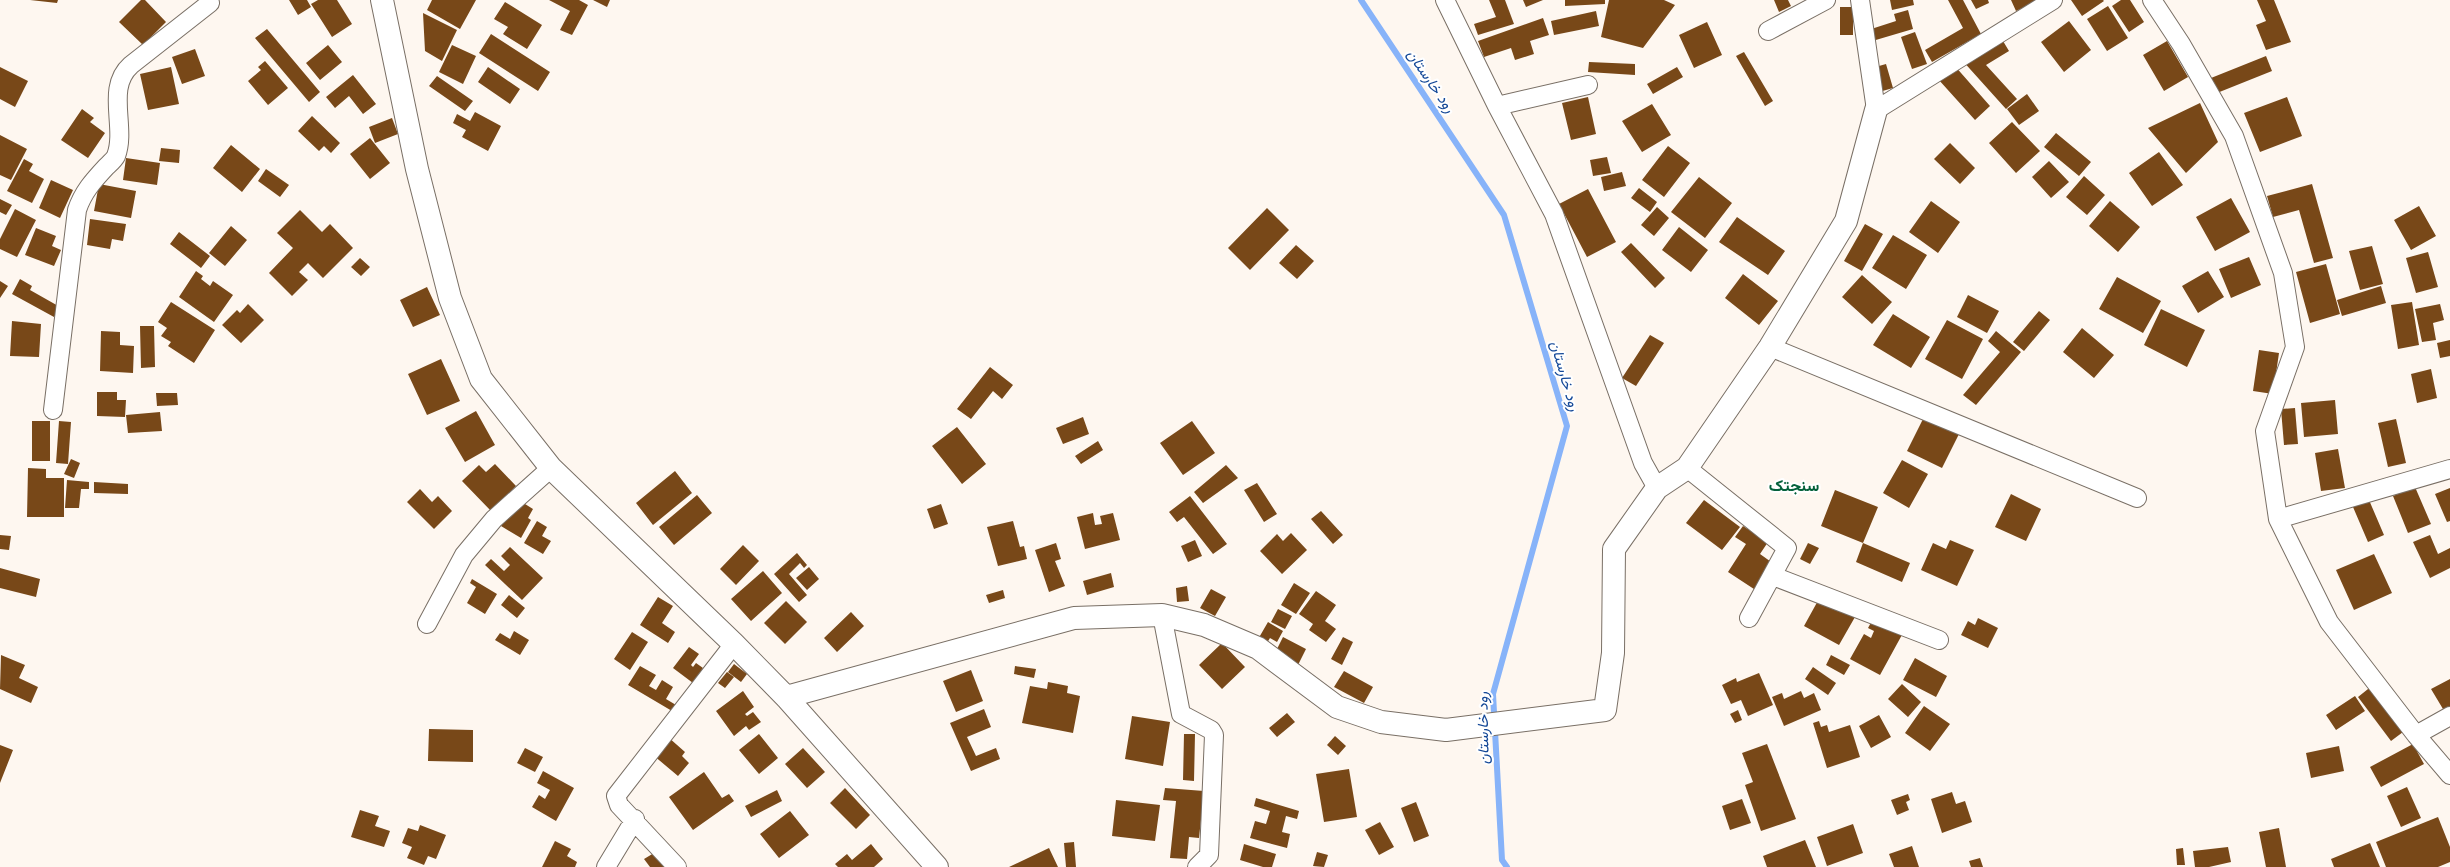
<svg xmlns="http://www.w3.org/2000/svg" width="2450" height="867" font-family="'DM Sans',Vazirmatn,sans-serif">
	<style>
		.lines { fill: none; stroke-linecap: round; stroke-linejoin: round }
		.stream { stroke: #87b3f9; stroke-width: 6 }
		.building { fill: #784818 }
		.minor-casing { stroke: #796f65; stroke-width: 20 }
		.tertiary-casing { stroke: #796f65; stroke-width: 24 }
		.minor { stroke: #fff; stroke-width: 18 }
		.tertiary { stroke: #fff; stroke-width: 22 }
		.labels { text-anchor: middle; stroke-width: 4; stroke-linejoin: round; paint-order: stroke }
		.water-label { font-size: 15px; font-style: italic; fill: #144897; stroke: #fff }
		.quarter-label { font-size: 16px; font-weight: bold; fill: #04613b; stroke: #fff }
	</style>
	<rect width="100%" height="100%" fill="#fef7f0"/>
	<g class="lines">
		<path class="stream" d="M1361,0L1504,215L1567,426L1493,694L1502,860L1507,867"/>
	</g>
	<path class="building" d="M30,0H58L57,3Z
		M141,0H145L166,22L143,45L119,22Z
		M289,0H307L311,7L298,15Z
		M318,0H337L352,24L332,37L311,4Z
		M432,0H476L460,29L427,10Z
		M549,0H579L588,5L572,35L560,30L570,11Z
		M593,0H610L607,7Z
		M1489,0H1505L1514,24L1478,35L1474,24L1496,17Z
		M1523,0H1543L1526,7Z
		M1565,0H1605V4L1565,6Z
		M1609,0H1664L1675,5L1643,48L1601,37Z
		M1774,0H1788L1791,6L1779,12Z
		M1890,0H1913L1914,5L1892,10Z
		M1948,0H1963L1981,34L1932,62L1925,50L1963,28Z
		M1971,0H1988L1989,3L1976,9Z
		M2011,0H2040L2016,11Z
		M2071,0H2103L2104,1L2082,16Z
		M2121,0H2130L2144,22L2129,32L2112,6Z
		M2257,0H2274L2291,42L2266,50L2256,25L2266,21Z
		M505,2L542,25L527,49L503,34L508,27L494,19Z
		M2108,6L2128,38L2107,51L2087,19Z
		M1840,7H1853V35H1840Z
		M1908,10L1913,29L1869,42L1865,31L1896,21L1894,14Z
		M1596,11L1599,26L1554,35L1551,21Z
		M423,13L457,30L442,61L425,51Z
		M1543,18L1549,35L1530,41L1534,54L1515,60L1511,48L1484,57L1478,41Z
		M2069,21L2091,50L2064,72L2041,42Z
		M1707,22L1722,55L1694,68L1679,35Z
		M267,29L320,92L309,102L255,38Z
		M1915,32L1927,64L1912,69L1901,37Z
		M491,34L550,72L538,91L479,53Z
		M2000,36L2009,51L1986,65L2017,99L2006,109L1961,59Z
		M2167,41L2188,77L2164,91L2143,55Z
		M328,45L342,62L320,80L306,63Z
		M452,45L476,56L463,84L439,72Z
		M195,49L205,76L182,84L172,57Z
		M1744,52L1773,101L1765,106L1736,56Z
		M2266,56L2272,71L2217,93L2211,78Z
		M265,61L288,88L268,105L248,81L261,70L258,67Z
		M1589,62L1635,64V75L1588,72Z
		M1886,64L1893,88L1879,92L1872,68Z
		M1954,65L1990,106L1975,120L1938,79Z
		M0,67L28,81L15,107L0,99Z
		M171,67L179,104L148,110L140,74Z
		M488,67L520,89L510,104L478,82Z
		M1677,67L1683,77L1653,94L1647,84Z
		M353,75L376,104L363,114L349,96L335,108L326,97Z
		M437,76L473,101L465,111L429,86Z
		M2027,94L2039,111L2019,125L2007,109Z
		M1588,97L1596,134L1571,140L1562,103Z
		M2287,97L2302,136L2260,152L2244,113Z
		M2200,103L2218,142L2186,173L2148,128Z
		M1652,104L1671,135L1642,152L1622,121Z
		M82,109L94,118L90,122L105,133L88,158L61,140Z
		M475,112L501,126L488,151L462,137L466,130L453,123L457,114L470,121Z
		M312,116L340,143L331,153L324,146L319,151L298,131Z
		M392,118L398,134L375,143L369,127Z
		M2012,122L2040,151L2016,173L1989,143Z
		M2056,133L2091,162L2079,176L2044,147Z
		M0,135L27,149L11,180L0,175Z
		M370,138L390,163L370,179L350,154Z
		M1950,143L1975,168L1960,184L1934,159Z
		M231,145L260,169L242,192L213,168Z
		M1668,146L1690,163L1664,197L1642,180Z
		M161,148L180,150L179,163L159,161Z
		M2159,152L2183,185L2152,206L2129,173Z
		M1607,157L1611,173L1593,176L1590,160Z
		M126,158L160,163L157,185L123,180Z
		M24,159L33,164L29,171L44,179L32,203L7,191Z
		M2049,161L2069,182L2051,198L2032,177Z
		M266,169L289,185L280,197L258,181Z
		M1622,172L1626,186L1604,191L1601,177Z
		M2084,176L2105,195L2087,215L2066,197Z
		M1699,177L1732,203L1705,238L1671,212Z
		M51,180L73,190L60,218L39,208Z
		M99,184L136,191L131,218L94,211Z
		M2312,184L2333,258L2314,263L2299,210L2273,217L2267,196Z
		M1639,188L1657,202L1650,212L1631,198Z
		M1588,189L1616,242L1587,257L1559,204Z
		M2231,198L2250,232L2215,251L2196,217Z
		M0,199L12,205L6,215L0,212Z
		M1931,201L1960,222L1938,253L1909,232Z
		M2110,201L2140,227L2118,252L2089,226Z
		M2419,206L2436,236L2411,250L2394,220Z
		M1657,207L1669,218L1654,236L1641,225Z
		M1267,208L1289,230L1250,270L1228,248Z
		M15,209L36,220L17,257L0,249V239Z
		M300,210L322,232L330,224L353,248L323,278L308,263L299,272L308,280L292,296L269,273L293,248L277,233Z
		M1737,217L1785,251L1768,275L1719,242Z
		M90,219L126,224L123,241L112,239L110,249L87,245Z
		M1865,224L1883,234L1862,271L1844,261Z
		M231,226L247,240L225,266L209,253Z
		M1679,227L1708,250L1691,272L1662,250Z
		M36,228L56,236L52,246L61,250L54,266L25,255Z
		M179,232L210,256L201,268L170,244Z
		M1893,235L1927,255L1906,289L1872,268Z
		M1631,243L1665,278L1655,288L1621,252Z
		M1296,245L1314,261L1297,279L1279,263Z
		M2372,246L2383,284L2360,290L2349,251Z
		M2428,252L2438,287L2416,293L2406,258Z
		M2249,257L2261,285L2231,298L2219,269Z
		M360,258L370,267L361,276L351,267Z
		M2326,264L2340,314L2310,323L2296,272Z
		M196,271L203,276L201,279L210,286L213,281L233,295L214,322L179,297Z
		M2208,271L2224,297L2198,313L2182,286Z
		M1743,274L1778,301L1759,325L1725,298Z
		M1862,275L1892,302L1872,324L1842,297Z
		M2117,277L2161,301L2143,333L2099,309Z
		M20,279L32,286L30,290L60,307L54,317L12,294Z
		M0,281L8,286L0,298Z
		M2381,286L2386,303L2342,316L2337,300Z
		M427,287L440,315L413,327L400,300Z
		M1968,295L1999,311L1987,333L1957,317Z
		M171,302L215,330L194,363L168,346L171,342L161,336L167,328L158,322Z
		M2412,302L2419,345L2398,349L2391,305Z
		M248,304L264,320L241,343L222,325L237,310L240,313Z
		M2440,304L2444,320L2433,323L2436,340L2422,342L2415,309Z
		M2161,309L2205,330L2187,367L2144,345Z
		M2039,311L2050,320L2024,351L2013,342Z
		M1893,314L1930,337L1911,368L1873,345Z
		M1947,320L1983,339L1962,379L1925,359Z
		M12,321L41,324L39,357L10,356Z
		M140,326H154L155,367L141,368Z
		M2082,328L2114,355L2094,378L2063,352Z
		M101,331L120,332V345L134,346L133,373L100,371Z
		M1996,331L2021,352L1976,405L1963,395L2000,352L1988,341Z
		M1650,335L1664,343L1636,386L1622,378Z
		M2450,340V356L2440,358L2437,343Z
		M2259,350L2279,353L2273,394L2253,391Z
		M441,359L460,401L427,415L408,374Z
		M990,367L1013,385L1002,399L993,391L971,419L957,409Z
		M2431,369L2437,398L2417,403L2411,374Z
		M97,392H117V400H126L125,417L97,416Z
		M156,393H177L178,405L157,406Z
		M2335,400L2338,434L2304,437L2301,403Z
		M2295,408L2298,444L2284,445L2281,409Z
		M476,411L495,445L465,462L445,428Z
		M160,412L162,431L128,433L126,415Z
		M1083,417L1089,434L1063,444L1056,428Z
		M1924,417L1959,434L1942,468L1907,451Z
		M2396,419L2406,463L2388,467L2378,423Z
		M32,421H50V461H32Z
		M59,421L71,422L68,464L56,463Z
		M1192,421L1215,453L1183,475L1160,443Z
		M957,427L986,464L962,484L932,446Z
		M1098,441L1103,450L1081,464L1075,456Z
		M2338,449L2345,488L2321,491L2315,453Z
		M71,459L80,463L74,478L64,474Z
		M1902,460L1928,474L1909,508L1883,493Z
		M495,464L516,486L491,511L462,481L479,465L486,472Z
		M1226,465L1238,478L1203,503L1194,492Z
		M28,468L46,469V478H64V517H27Z
		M675,471L692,493L653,525L636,503Z
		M67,480L89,482V489H81L79,508H65Z
		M94,482L128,484V494L94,493Z
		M1257,483L1277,514L1264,522L1244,490Z
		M2415,487L2431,524L2408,533L2393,496Z
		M2450,488V521L2447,522L2435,494Z
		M420,489L432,502L438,496L452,511L434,529L407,502Z
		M1835,490L1878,507L1863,543L1821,526Z
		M2011,494L2041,509L2026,541L1995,527Z
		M697,495L712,513L674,545L659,527Z
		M1190,496L1227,544L1213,554L1184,517L1177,522L1169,512Z
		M517,499L533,509L528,518L531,520L521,538L501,526Z
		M1704,500L1740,527L1722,550L1686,523Z
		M2369,500L2384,535L2368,542L2353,507Z
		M941,504L948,524L934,529L927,509Z
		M1321,511L1343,535L1333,544L1311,519Z
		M1093,513L1095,525L1102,524L1100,516L1113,513L1120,540L1085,549L1077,517Z
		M537,521L547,527L542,536L551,541L543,554L524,543Z
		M1013,521L1020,547L1024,546L1027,559L998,566L987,527Z
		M1743,526L1768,542L1760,554L1774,564L1757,591L1728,572L1746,544L1735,537Z
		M1291,533L1307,550L1282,574L1260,551L1277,534L1283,541Z
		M0,535L11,536L9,550L0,549Z
		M2430,535L2438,554L2450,548V568L2430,578L2413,542Z
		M1195,540L1202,556L1188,562L1181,546Z
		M1950,540L1974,550L1957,586L1921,570L1933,543L1946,549Z
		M1056,543L1061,559L1055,561L1065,586L1049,592L1035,550Z
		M1808,543L1819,548L1810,564L1800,559Z
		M1863,543L1910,563L1902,582L1856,562Z
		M743,545L759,561L736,585L720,569Z
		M510,547L543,578L522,600L485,565L491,559L504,571L510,565L501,556Z
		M797,553L807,565L804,568L800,563L789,574L807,595L799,602L774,574Z
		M2374,554L2392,593L2354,610L2336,570Z
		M809,567L819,579L807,590L796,578Z
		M0,568L40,579L36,597L0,588Z
		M763,571L782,593L751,621L731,599Z
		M1111,573L1114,587L1087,595L1083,581Z
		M472,579L497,594L485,614L467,603L476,587L470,583Z
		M1294,583L1310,593L1296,614L1281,605Z
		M1187,586L1189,601L1177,602L1176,588Z
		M1211,589L1226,597L1215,616L1200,608Z
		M1003,590L1005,598L989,603L986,595Z
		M1316,591L1336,605L1325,621L1336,629L1326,642L1309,630L1313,624L1299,614Z
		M509,595L525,608L517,618L501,605Z
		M658,597L673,606L662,623L675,632L668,643L640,625Z
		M1820,597L1855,617L1839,645L1804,626Z
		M786,601L807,622L785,644L764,623Z
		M1278,609L1292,616L1285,629L1271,622Z
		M851,612L864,626L837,652L824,638Z
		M1874,617L1903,633L1880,675L1850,659L1864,634L1871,638L1874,631L1868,628Z
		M1978,618L1998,628L1988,648L1961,635L1968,621L1975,625Z
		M1268,622L1283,631L1277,642L1270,638L1265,646L1257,641Z
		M514,631L529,640L520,655L495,640L500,633L510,639Z
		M632,632L648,642L630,670L614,659Z
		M1283,637L1306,649L1298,665L1275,653Z
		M1343,637L1353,642L1342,665L1331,659Z
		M1222,643L1245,667L1222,689L1199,665Z
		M689,647L699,654L691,665L693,667L696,663L703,668L693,683L673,668Z
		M1,655L25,665L19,678L38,687L31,703L0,689Z
		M1831,655L1850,665L1844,675L1826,665Z
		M1915,658L1947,676L1936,697L1903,680Z
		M734,664L747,674L741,682L728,672Z
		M640,666L656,675L649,686L656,690L662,680L673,687L666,699L676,705L672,711L628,685Z
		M1015,666L1036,669L1034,678L1014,674Z
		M1813,667L1836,683L1828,695L1805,679Z
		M971,670L983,701L956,712L943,681Z
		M1344,671L1373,687L1364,703L1334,687Z
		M727,672L734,677L725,688L718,683Z
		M1759,673L1773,705L1748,716L1741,700L1731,704L1722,685L1736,678L1737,682Z
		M2450,679V712L2446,714L2431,689Z
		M1048,682L1068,686L1067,693L1080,696L1073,733L1022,723L1030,686L1047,689Z
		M1902,684L1921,702L1908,717L1888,699Z
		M2373,685L2407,729L2391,741L2358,697Z
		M743,691L754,707L745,714L747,716L753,712L761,722L749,730L746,726L734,736L716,711Z
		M1801,691L1804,698L1814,693L1821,710L1784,726L1772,697L1782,693L1784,699Z
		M2355,696L2365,711L2336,730L2326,715Z
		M1924,706L1950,724L1930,751L1905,733Z
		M984,709L991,727L967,737L976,756L996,748L1000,759L971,771L950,723Z
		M1738,710L1742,720L1735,723L1730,714Z
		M1287,713L1295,722L1277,737L1269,728Z
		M1879,715L1891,737L1871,748L1859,726Z
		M1132,716L1170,722L1163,766L1125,759Z
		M1819,721L1821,727L1827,725L1829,732L1850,725L1860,757L1827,768L1813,723Z
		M429,729L473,730V762L428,761Z
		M759,734L778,758L759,774L739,750Z
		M1184,734H1195L1194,781L1183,780Z
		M1335,736L1346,746L1338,755L1327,745Z
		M668,737L685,752L682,756L689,763L678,776L653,755Z
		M1767,744L1796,819L1761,831L1745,785L1753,782L1742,753Z
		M2413,744L2424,764L2381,787L2370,767Z
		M0,745L13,750L0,783Z
		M2339,746L2344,771L2311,778L2306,753Z
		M525,748L543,757L535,772L517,763Z
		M803,748L825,772L807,788L785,764Z
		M1349,769L1357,817L1324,822L1316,774Z
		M543,771L574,788L556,821L532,807L539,795L545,799L550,790L537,783Z
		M704,772L722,798L729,794L734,801L693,830L669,797Z
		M2407,787L2421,818L2401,827L2387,796Z
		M845,788L870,815L856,829L830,803Z
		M1165,788L1204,791L1199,838L1189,837L1187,859L1170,858L1176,801L1163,800Z
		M777,790L782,801L751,817L745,806Z
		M1952,792L1956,804L1965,801L1972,822L1942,833L1931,799Z
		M1908,794L1910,800L1906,802L1909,810L1897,815L1891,800Z
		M1256,798L1299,811L1297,819L1286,816L1282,832L1290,834L1287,848L1250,838L1255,821L1266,824L1270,811L1254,806Z
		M1742,799L1751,823L1730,830L1722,806Z
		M1116,800L1160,805L1155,841L1112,836Z
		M1416,802L1429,836L1414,842L1401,808Z
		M360,810L379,816L375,826L390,831L384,847L351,837Z
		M790,811L809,835L779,858L760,834Z
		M2438,817L2450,847V862L2438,867H2386L2376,842Z
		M1380,822L1394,847L1379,855L1365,830Z
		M1853,824L1863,853L1827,866L1817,837Z
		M420,825L446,835L436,859L428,856L424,865L407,858L412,847L402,843L408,828L418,831Z
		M2279,828L2286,867H2266L2259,832Z
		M1805,840L1816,867H1767L1763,856Z
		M555,841L571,849L567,856L577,862L575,867H542Z
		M1074,842L1076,867H1066L1064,843Z
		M2370,843L2380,867H2334L2331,859Z
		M871,844L883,859L874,867H838L835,864L847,854L852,860Z
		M1244,844L1276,854L1272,867H1263L1240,860Z
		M1912,846L1919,867H1894L1889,854Z
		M2228,847L2231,862L2209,867H2195L2193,851Z
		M1049,848L1058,867H1009Z
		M2183,848L2185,865H2177L2176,849Z
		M1317,852L1328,855L1324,867L1313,866Z
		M654,853L664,867H650L644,859Z
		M1980,858L1983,867H1971L1969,861Z"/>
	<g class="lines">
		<defs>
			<path id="minor" d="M1445,0L1497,106L1554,214L1643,463L1657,488
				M1860,0L1876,110L2053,0
				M2152,0L2181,44L2234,136L2283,273L2295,347L2265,431L2278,519L2329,622L2416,735L2450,775
				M1768,31L1826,0
				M1497,106L1588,85
				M1770,347L2137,498
				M53,410L77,210C83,192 93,181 106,167C109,164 114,160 116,156C127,127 105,88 131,65L210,3
				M1687,468L1787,548L1749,618
				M2278,519L2450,469
				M1773,576L1939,640
				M1162,615L1181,714L1211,730L1214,735L1209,855L1197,867
				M427,624L464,555L494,519L551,468
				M2416,735L2450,716
				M606,867L635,819
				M677,867L619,805L616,796L734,644"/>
			<path id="tertiary" d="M382,0L417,169L450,298L481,379L551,468L734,644L786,697L937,867
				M786,697L1074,618L1162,615L1204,625L1258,648L1337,707L1381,722L1446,730L1605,710L1613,653L1614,549L1657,488L1687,468L1770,347L1846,221L1876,110"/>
		</defs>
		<use href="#minor" class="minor-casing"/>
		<use href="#tertiary" class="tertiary-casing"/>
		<use href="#minor" class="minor"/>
		<use href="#tertiary" class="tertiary"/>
	</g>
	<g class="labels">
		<g class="water-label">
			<text transform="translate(1431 81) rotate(56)" y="5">رود خارستان</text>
			<text transform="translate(1565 376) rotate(74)" y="5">رود خارستان</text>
			<text transform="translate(1483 728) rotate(-91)" y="5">رود خارستان</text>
		</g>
		<g class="quarter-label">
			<text x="1794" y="491">سنجتک</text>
		</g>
	</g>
</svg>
